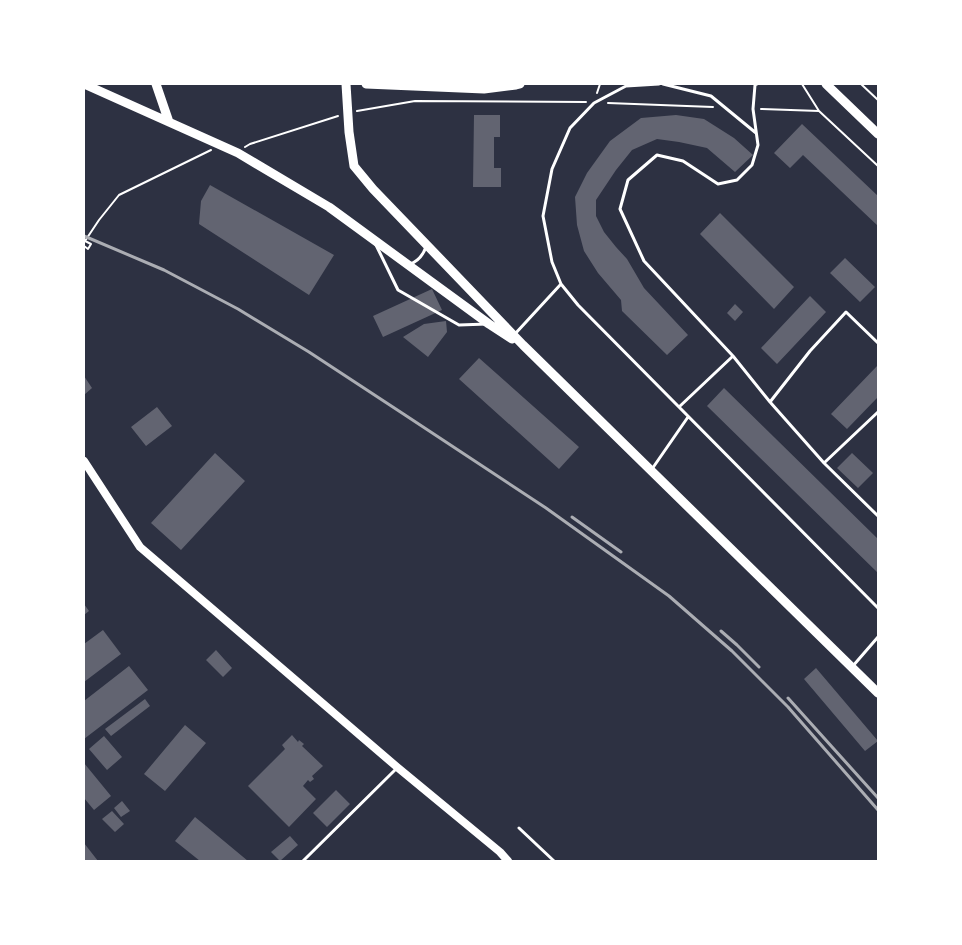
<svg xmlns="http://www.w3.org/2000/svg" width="962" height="945" font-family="'Golos Text',sans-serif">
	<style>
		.building { fill: #626471 }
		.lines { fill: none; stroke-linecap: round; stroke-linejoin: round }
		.path { stroke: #fff; stroke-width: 2 }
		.service { stroke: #fff; stroke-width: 3 }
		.tertiary { stroke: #fff; stroke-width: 8 }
		.secondary { stroke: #fff; stroke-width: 9 }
		.rail { stroke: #abadb3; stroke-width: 3 }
	</style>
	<rect width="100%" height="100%" fill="#2d3142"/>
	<path class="building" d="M474,115H500V137H494V168H501V187H473Z
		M676,115L704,119L734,138L753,155L735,172L707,148L679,142L657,139L632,150L616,170L596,200V216L604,232L616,247L627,259L644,288L688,335L667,355L622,311L621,300L598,273L584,251L577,225L575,197L587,173L610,141L641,118Z
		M802,124L878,196V226L803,155L790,168L774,153Z
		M210,185L334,255L309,295L199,224L201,201Z
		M720,213L794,287L774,309L700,234Z
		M845,258L875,287L860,302L830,273Z
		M432,289L442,310L383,337L373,316Z
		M810,296L826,312L777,364L761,348Z
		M735,304L743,312L735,321L727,313Z
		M446,321L447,332L428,357L403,337L424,324Z
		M479,358L579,447L559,469L459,379Z
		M878,365V397L847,429L831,414Z
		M84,376L92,388L84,395Z
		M724,388L878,539V573L707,406Z
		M157,407L172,426L146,446L131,427Z
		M215,453L245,481L181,550L151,523Z
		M852,453L873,473L858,488L837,468Z
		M84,604L89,611L84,615Z
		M103,630L121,654L84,682V644Z
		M216,650L232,668L223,677L206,660Z
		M129,666L148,690L84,739V701Z
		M816,668L878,741L865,751L804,679Z
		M145,699L150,706L111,736L105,729Z
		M185,725L206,743L165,791L144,774Z
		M292,735L298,742L299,740L304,744L302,746L323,766L312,776L314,779L310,782L308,780L303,786L316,799L289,827L248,786L285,749L282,745Z
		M104,736L122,757L107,770L89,749Z
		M84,763L111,796L94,810L84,798Z
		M336,790L350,804L327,827L313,813Z
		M122,801L130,811L121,817L114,808Z
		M112,811L124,824L115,832L102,819Z
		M195,817L248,861H200L175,841Z
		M290,836L298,845L280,861L271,852Z
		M84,843L98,861H84Z"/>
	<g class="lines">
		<path class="path" d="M802,84L819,111
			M861,84L878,100
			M597,93L600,84
			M608,103L713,107
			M761,109L819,111L878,166
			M357,111L415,101L586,102
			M245,147L250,144L338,116
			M84,246L88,249L91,244L85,241L99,220L119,195L211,150"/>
		<path class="service" d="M659,84L626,86L594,103L570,128L552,169L543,216L552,262L561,284L578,305L878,608
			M663,84L711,96L756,133
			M757,84L755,85L753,109L758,145L752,165L737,180L718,184L683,161L657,155L628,180L620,209L644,261L733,356L770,402L824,463L878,516
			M376,245L398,290L459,325L487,324
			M410,264C419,261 423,255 426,247
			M514,335L561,284
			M770,402L810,351L846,312L878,343
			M679,407L733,356
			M824,463L878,412
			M652,469L688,417
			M852,667L878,637
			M519,828L554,861
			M303,861L397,768"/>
		<path class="tertiary" d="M84,461L140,547L397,767L500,852L508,861"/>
		<path class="secondary" d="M84,84L238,153L329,207L489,324L512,339
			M156,84L169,122
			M346,84L349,132L354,166L373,189L523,345L878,693
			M366,84L484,89L516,85L520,84
			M826,84L878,134"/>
		<path class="rail" d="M84,236L164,270L238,309L309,352L405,415L546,508L669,596L732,651L788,707L878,810
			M572,517L621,552
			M721,631L737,645L759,667
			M788,698L878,798"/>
	</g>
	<rect width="962" height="945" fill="none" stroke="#ffffff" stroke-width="170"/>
</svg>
